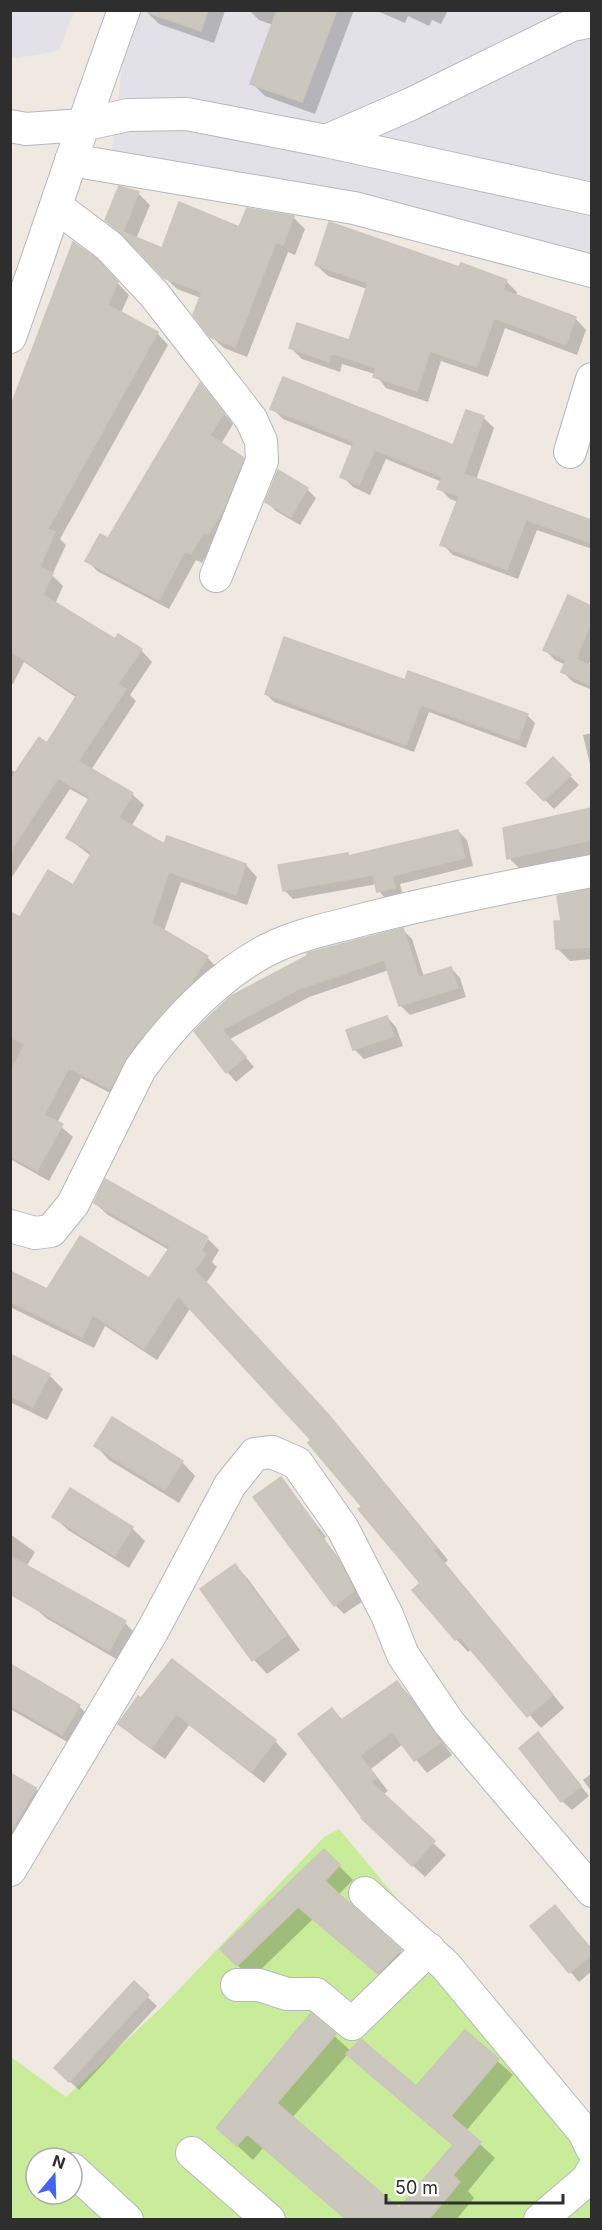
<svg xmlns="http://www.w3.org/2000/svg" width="602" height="2230" font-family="Inter,sans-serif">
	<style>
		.industrial { fill: #e3e1e8 }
		.pitch { fill: #c9ec9a; fill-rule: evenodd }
		.shadow { fill: #0003; fill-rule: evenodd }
		.building { fill: #cbc7bf; stroke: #cbc5ba; stroke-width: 1.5 }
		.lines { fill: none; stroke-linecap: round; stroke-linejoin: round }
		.minor-casing { stroke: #b4b7c1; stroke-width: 34 }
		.minor { stroke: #fff; stroke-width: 32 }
	</style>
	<rect width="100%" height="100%" fill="#efe9e1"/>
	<path class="industrial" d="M11,10H74V11L59,51L17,58H11Z
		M140,11H591V257L111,159L123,58Z"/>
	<path class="pitch" d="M339,1829L591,2131V2219L11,2220V2057L66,2097L165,2004L324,1837ZM36,2158H72V2194H36Z"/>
	<path class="shadow" d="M249,10H354L315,114L265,96L252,83L273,25L259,20Z
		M375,10H448L441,24L432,20L429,26L408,16L405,23Z
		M146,11V10L225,11L214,43L159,24Z
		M138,193L150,205L136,239L163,250L240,229L248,210L294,218L305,229L295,255L288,252L247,357L224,348L211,336L201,298L177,289L106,220Z
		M316,265L460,269L506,281L517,292L516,296L575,318L586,330L577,355L505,328L488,377L441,361L428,402L386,388L375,374L342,364L340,372L302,359L291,348L350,342L367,289L328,276Z
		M108,273L129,295L121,313L157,333L168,345L60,539L66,545L52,575L63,586L55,604L115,641L141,650L152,662L130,695L136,701L91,770L132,794L144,805L131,827L165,846L246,865L257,877L247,905L181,882L164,931L207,957L218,969L122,1099L81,1078L57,1123L73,1137L49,1181L10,1159V914L20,919L74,887L91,856L68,838L90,800L70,789L10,880V769L17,773L47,745L77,698L24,662L13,684L10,683V411Z
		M201,385L233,424L221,444L253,470L215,541L202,563L196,560L169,609L97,571L87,560L109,540Z
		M272,408L454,447L467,412L484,418L494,428L476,480L592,522V549L537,530L518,579L453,555L442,544L458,502L450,499L439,488L442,482L386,459L370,495L353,487L342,476L354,447L283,419Z
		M307,489L316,498L300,525L276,511L267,502Z
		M569,597L592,607V657L588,666L592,667V690L573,682L563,672L566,665L555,660L545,650Z
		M406,682L527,715L535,723L526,748L429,712L414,752L274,702L266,694Z
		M592,733V773L583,735Z
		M553,759L579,785L554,809L528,783Z
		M592,809V854L521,870L509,858L505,829Z
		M458,831L467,840L473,866L400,884L403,896L387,900L379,891L377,884L293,899L284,890L347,855L350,857Z
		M592,891V959L570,961L557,948L563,922L558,897Z
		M403,930L412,939L424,977L451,968L460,978L466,997L410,1015L401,1006L389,970L309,997L230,1039L254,1067L236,1082L208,1050L211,1048L196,1031Z
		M387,1017L396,1027L403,1046L364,1059L355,1050L348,1031Z
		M95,1203L207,1238L219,1250L212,1262L217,1267L206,1283L340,1428L448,1560L445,1563L564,1708L541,1728L472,1649L468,1652L456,1639L414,1590L422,1584L313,1440L191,1307L157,1360L105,1326L94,1348L10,1307V1272L48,1291L150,1280L169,1250L108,1215ZM205,1239H208L197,1257Z
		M10,1356L49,1375L63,1389L47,1420L10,1402Z
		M96,1446L182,1462L195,1476L179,1503L109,1460Z
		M281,1479L326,1537L324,1539L347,1571L363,1601L344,1614L335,1605Z
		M54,1517L132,1528L145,1541L129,1568L68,1530Z
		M10,1534L35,1552L19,1579L10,1574Z
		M235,1566L248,1579L300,1650L267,1674L254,1660L202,1589Z
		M32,1605L125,1623L138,1636L123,1663L46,1618Z
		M10,1666L79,1706L92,1720L76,1747L10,1709Z
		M397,1682L409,1695L452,1755L427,1773L403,1744L371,1769L388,1791L382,1795L446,1855L425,1877L375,1830L332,1710L343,1720Z
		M138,1698L275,1741L287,1754L264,1783L189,1725L165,1759L133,1736L120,1724Z
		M547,1744L589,1796L572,1810L562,1801Z
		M592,1773V1792L583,1780Z
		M10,1775L36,1789L48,1801L10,1865Z
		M324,1851L353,1880L338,1895L413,1964L392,1986L313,1919L251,1979L222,1949Z
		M555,1907L592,1949V1971L579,1982L532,1926Z
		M134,1984L157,2006L79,2090L65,2077Z
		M311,2015L351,2051L416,2088L465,2032L513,2075L466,2131L495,2158L468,2191L474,2198L456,2220H347L263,2148L253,2160L218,2128ZM348,2054L454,2146L399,2210L292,2118Z"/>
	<path class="building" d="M150,10H208L201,31L149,13Z
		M277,10H337L302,102L250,84Z
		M119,186L139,192L123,232L162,248L179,202L239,227L247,208L294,216L283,245L276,242L235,347L210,337L193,315L202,292L164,278L122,234L105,220Z
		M329,222L459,267L461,263L507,280L503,290L576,317L566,345L494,318L477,367L430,351L417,391L373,377L376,368L331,353L329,362L289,348L297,323L349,340L368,283L315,265Z
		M73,242L97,259L118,282L108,305L158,332L48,529L55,532L40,567L53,573L43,595L115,639L118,634L142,649L118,684L126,689L78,761L133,793L119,818L164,844L167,836L246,864L236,895L169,872L152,923L208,956L192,982L135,1044L110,1089L69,1068L44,1115L63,1124L37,1171L10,1156V1072L25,1044L10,1037V912L20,917L48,870L73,885L92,852L66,838L90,797L58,778L10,852V780L39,737L47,743L77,695L10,651V408Z
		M283,377L453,445L466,410L484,416L464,474L591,520V543L526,520L507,570L440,545L459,496L437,489L442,477L375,450L359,485L340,477L354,442L270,409Z
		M200,383L224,413L210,435L244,458L224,509L208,534L204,532L191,554L185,551L159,600L85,561L100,534L108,538Z
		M278,470L308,488L291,517L265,502Z
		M568,595L591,606V623L576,659L591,666V685L561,672L566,660L543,650Z
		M284,637L405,680L408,671L528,714L518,740L421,705L406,745L265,694Z
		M553,757L571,775L544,801L526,783Z
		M591,808V840L507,859L503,828Z
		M458,830L465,858L392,876L395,888L377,892L373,875L283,891L278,865L348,853V856Z
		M591,889V947L556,949L554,921H561L557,896Z
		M403,928L419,977L451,967L458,988L399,1006L384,960L299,989L222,1030L246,1057L226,1073L194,1031L231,996L307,956V953Z
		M387,1016L394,1036L353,1050L346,1030Z
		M105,1179L208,1237L200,1250L206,1254L195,1270L328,1414L437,1548L434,1551L553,1695L527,1717L460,1637L455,1640L412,1590L420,1583L358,1509L362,1507L308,1443L311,1440L178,1296L144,1349L93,1315L82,1337L10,1302V1271L47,1289L80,1236L149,1278L170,1247L94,1203Z
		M10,1354L50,1374L33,1407L10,1396Z
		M112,1417L183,1461L165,1490L94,1446Z
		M281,1477L318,1528L316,1529L339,1560L354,1591L334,1606L253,1497Z
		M70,1488L133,1527L115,1556L52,1517Z
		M10,1556L126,1621L109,1651L10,1594Z
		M235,1564L287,1635L252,1661L200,1589Z
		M172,1659L276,1740L251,1772L176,1714L152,1748L118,1724L138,1696L141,1698Z
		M10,1664L80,1705L62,1735L10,1705Z
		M397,1681L441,1742L414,1761L392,1731L360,1756L377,1778L371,1782L435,1841L412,1866L361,1818L362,1817L298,1734L332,1708L341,1720Z
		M538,1732L581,1786L561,1802L519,1748Z
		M10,1773L36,1788L10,1833Z
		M324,1849L340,1865L325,1881L401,1950L378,1974L298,1907L237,1966L220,1949Z
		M555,1905L591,1949V1955L569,1973L530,1926Z
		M134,1981L149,1995L69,2082L54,2068Z
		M311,2013L336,2034L277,2103L399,2208L453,2145L346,2054L361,2039L416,2086L465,2030L499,2059L451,2116L481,2142L453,2175L460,2182L428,2220H347L247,2134L237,2146L216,2128Z"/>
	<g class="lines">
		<defs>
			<path id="minor" d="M10,126L26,129L82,125L128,115L187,114L326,141L592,199
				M326,141L411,104L572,25L592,21
				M71,160L354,208L592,271
				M57,207L109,246L154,294L251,419L261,441L262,461L216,576
				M10,337C49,229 84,119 124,10
				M570,452L592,379
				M10,1226L35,1233L51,1231L73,1204L140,1069C173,1023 218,975 269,949C299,934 333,928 365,919C440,900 515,885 592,871
				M10,1870L153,1630L230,1485L255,1454L272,1452L297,1463L343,1529L387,1615L403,1655L449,1723L592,1891
				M365,1893L446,1966L584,2132L592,2149
				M237,1985H259L287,1994H316L352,2024L429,1949
				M192,2153L269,2220
				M72,2169L127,2220
				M540,2220L588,2179L592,2171"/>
		</defs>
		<use href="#minor" class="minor-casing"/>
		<use href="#minor" class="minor"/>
	</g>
	<rect width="602" height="2230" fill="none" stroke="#2e2e2e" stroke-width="24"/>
	<g transform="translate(54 2176) rotate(19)"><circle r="28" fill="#ffffff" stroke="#ababab" stroke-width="1.5"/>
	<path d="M0-4.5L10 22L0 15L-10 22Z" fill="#4264fb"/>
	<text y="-9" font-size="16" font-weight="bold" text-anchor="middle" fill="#2e2e2e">N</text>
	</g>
	<path d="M386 2194v9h177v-9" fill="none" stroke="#2e2e2e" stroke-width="3"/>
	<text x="395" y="2194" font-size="18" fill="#2e2e2e" stroke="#ffffff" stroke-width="4.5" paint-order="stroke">50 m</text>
</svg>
